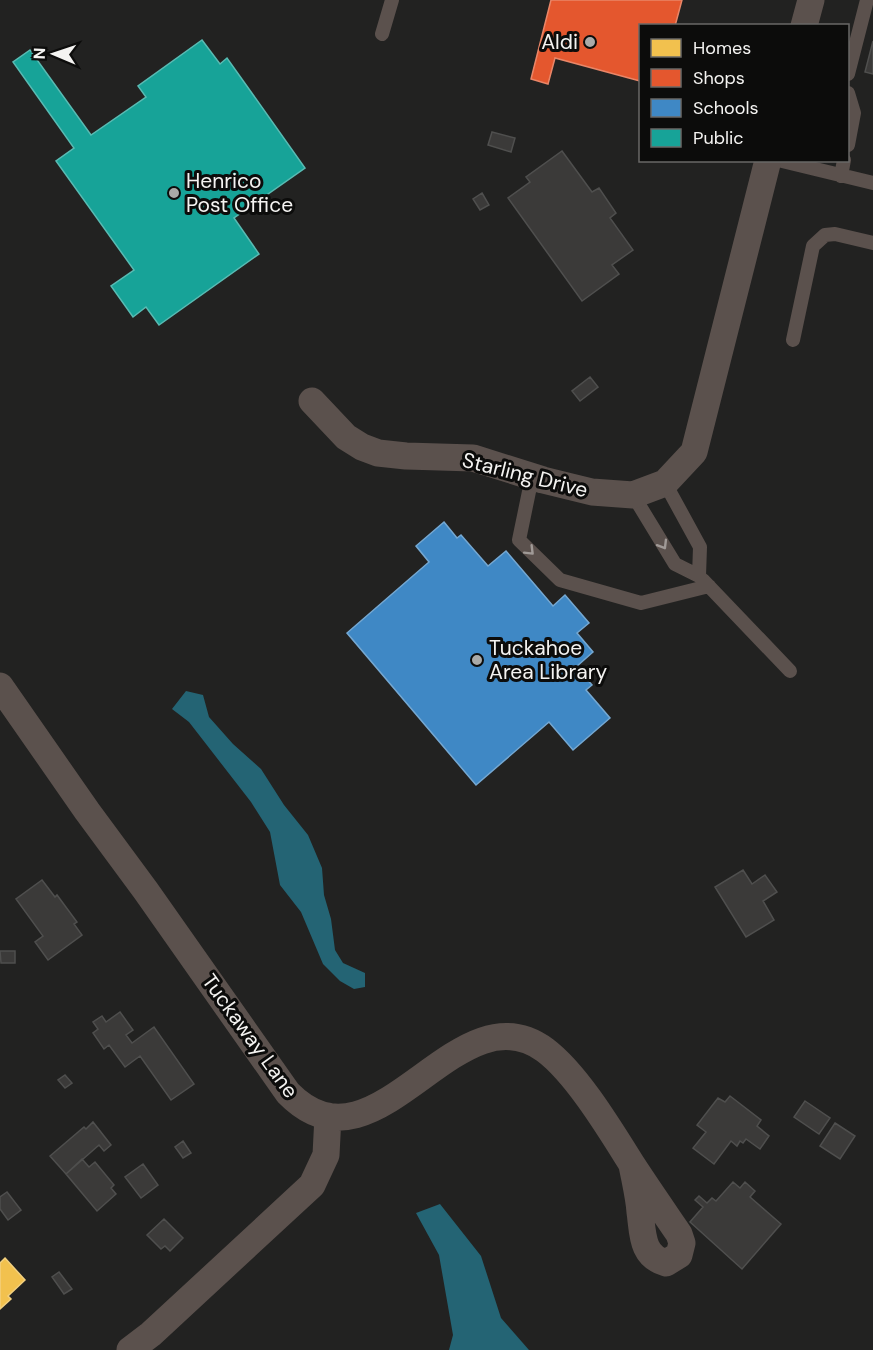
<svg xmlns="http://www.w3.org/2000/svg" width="873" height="1350" font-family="'DM Sans',sans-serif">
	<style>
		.water { fill: #246474 }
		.homes { fill: #f2c14e; stroke: #f3d07f; stroke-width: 1.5 }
		.shops { fill: #e4572e; stroke: #e98668; stroke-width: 1.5 }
		.schools { fill: #3f88c5; stroke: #75a8d2; stroke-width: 1.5 }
		.public { fill: #17a398; stroke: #59bbb3; stroke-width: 1.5 }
		.building { fill: #3b3a39; stroke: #4f4f4e; stroke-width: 1.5 }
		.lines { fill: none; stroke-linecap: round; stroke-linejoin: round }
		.lane { stroke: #5b514d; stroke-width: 14 }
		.street { stroke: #5b514d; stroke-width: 27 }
		.oneway { stroke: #a09a97 }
		.poi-dot { fill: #aaaaa8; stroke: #0c0c0b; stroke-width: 2 }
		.labels { text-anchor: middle; stroke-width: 6; stroke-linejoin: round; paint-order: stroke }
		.poi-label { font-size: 21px; fill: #f4f3f1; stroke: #0c0c0b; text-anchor: start }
		.street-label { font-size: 21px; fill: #f4f3f1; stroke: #0c0c0b }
	</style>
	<rect width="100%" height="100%" fill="#222221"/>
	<path class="water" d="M186,691L203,695L209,717L233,744L261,769L284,805L308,835L322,868L324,895L331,919L335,950L343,963L365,973V987L354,989L340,981L323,964L301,912L280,885L270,832L251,802L189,722L172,709Z
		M440,1204L481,1256L501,1318L529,1350H449L453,1335L439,1255L416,1213Z"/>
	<path class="homes" d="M5,1258L25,1280L8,1296L11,1299L0,1309V1263Z"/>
	<path class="shops" d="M551,0H682L675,26H640V81L555,58L548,84L531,79Z"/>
	<path class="schools" d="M444,522L457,538L461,535L488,566L506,551L553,606L565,595L589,623L577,633L593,652L576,667L592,685L586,690L610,718L573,750L549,722L476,785L347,633L429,562L416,546Z"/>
	<path class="public" d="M202,40L220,64L227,58L305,168L234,218L259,254L159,325L146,307L133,317L111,286L134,270L56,161L74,148L13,62L30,50L91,135L146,97L138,86Z"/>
	<path class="building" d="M873,41V74L865,72Z
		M492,132L515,138L511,152L488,145Z
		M562,151L592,192L599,188L616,213L610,218L633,250L612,265L619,274L582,301L508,198L530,182L526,177Z
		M482,193L489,205L480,210L473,199Z
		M590,377L598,387L580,401L572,391Z
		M743,870L752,884L765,875L777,892L763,901L774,920L746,937L715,887Z
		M42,880L55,897L57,895L77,922L74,924L82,935L48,960L35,942L43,936L16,899Z
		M0,951H15V963H1Z
		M120,1012L133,1030L126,1035L132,1043L154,1027L194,1084L171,1100L140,1056L125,1067L109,1045L104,1049L93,1033L98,1029L93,1022L102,1016L106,1022Z
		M65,1075L72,1083L65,1088L58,1080Z
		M730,1096L761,1120L757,1126L769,1136L760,1149L746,1139L743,1143L740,1141L737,1146L731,1141L714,1164L693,1148L706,1132L697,1125L718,1098L725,1102Z
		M805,1101L830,1118L819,1134L794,1117Z
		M93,1122L111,1145L104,1151L99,1145L66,1174L50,1156L84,1127L86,1129Z
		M835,1123L855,1136L840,1159L820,1146Z
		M183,1141L191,1153L183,1158L175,1147Z
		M82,1159L89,1167L95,1162L114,1185L111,1188L116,1194L97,1211L66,1174Z
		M143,1164L158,1185L141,1198L125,1177Z
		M733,1182L740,1188L745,1182L755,1191L750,1197L781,1224L742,1269L690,1222L703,1207L695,1200L699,1196L707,1203L712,1198L716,1201Z
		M7,1192L21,1210L8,1220L0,1209V1197Z
		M164,1219L183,1238L170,1251L165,1246L161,1249L147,1235Z
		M59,1272L72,1289L64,1294L52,1277Z"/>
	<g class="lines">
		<path class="lane" d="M382,34L392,0
			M848,74L867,0
			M848,93L854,113L848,145
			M778,160L873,183
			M841,176L844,160
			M793,340L813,246L825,235L835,234L873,243
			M532,477L519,540L560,580L641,603L709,586
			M633,495L675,564L699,576L700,547L665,483
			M703,580L790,671"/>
		<path class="street" d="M804,26L811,0
			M312,401L346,437L362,447L378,453L406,456L473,458L543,480L592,492L633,495L665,483L694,452L768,160
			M0,686L87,811L146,891L288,1093C377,1184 456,984 545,1050C577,1074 611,1131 633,1166C648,1189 664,1212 679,1234L682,1243L679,1255L666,1263C641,1256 643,1233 640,1212C639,1197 635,1181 632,1165
			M130,1350L151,1334L312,1185L326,1155L328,1116"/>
	</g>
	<defs><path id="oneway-chevron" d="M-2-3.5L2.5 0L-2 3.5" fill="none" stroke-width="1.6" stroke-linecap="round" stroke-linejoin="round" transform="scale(1.5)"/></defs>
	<g class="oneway">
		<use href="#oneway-chevron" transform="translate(663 545) rotate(59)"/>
		<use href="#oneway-chevron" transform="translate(530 551) rotate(45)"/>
	</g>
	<g class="poi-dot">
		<circle cx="590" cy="42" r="6"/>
		<circle cx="174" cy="193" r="6"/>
		<circle cx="477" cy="660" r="6"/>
	</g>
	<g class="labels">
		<g class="poi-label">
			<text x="578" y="49" text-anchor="end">Aldi</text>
			<text x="186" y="188">Henrico<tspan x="186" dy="24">Post Office</tspan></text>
			<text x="489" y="655">Tuckahoe<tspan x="489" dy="24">Area Library</tspan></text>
		</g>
		<g class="street-label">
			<text transform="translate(525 475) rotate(14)" y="7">Starling Drive</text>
			<text transform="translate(250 1036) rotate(54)" y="7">Tuckaway Lane</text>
		</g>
	</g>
	<rect x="639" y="24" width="210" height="138" fill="#0c0c0b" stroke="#696867" stroke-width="1.5"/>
	<rect x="651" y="39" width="30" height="18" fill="#f2c14e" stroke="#696867" stroke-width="1.5"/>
	<text x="693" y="54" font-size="18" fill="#f4f3f1">Homes</text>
	<rect x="651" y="69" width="30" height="18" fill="#e4572e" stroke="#696867" stroke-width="1.5"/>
	<text x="693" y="84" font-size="18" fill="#f4f3f1">Shops</text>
	<rect x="651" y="99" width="30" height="18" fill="#3f88c5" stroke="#696867" stroke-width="1.5"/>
	<text x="693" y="114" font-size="18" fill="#f4f3f1">Schools</text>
	<rect x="651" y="129" width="30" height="18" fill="#17a398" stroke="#696867" stroke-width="1.5"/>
	<text x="693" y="144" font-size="18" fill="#f4f3f1">Public</text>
	<g transform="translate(54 54) rotate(272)" stroke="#0c0c0b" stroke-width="4.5" paint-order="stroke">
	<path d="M0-4.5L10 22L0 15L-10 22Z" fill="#f4f3f1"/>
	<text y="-9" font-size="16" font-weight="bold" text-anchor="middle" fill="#f4f3f1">N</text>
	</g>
</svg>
